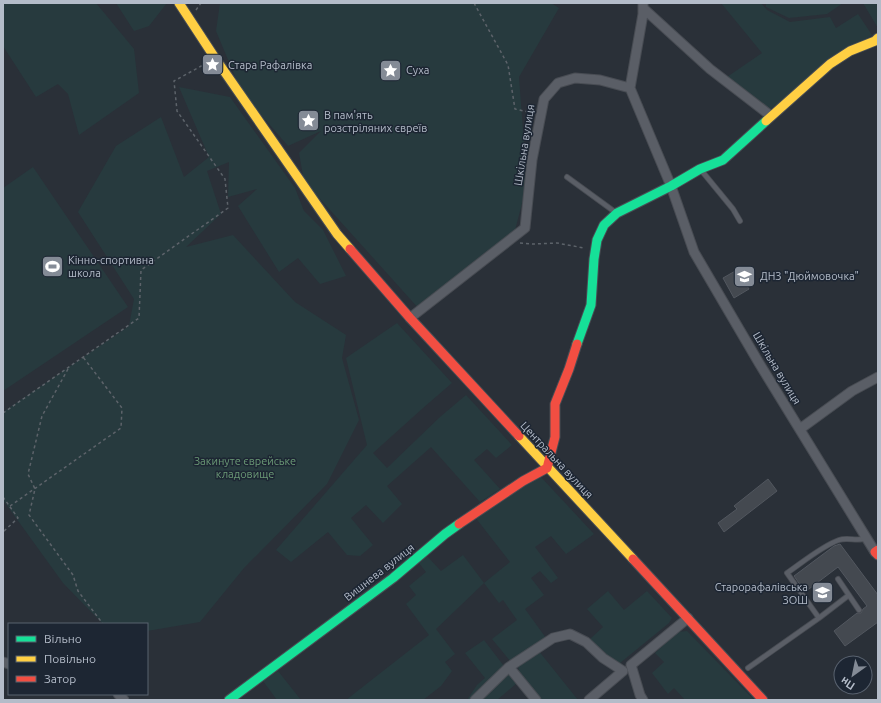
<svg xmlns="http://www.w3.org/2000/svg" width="881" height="703" font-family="Ubuntu,sans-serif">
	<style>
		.green { fill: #273a3e }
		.building { fill: #444950; stroke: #52575f }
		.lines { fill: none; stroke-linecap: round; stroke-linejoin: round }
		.lane-casing { stroke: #484c53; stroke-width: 6 }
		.street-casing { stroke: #484c53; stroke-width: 11 }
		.fast-casing { stroke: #484c53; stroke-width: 11 }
		.slow-casing { stroke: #484c53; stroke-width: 11 }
		.jam-casing { stroke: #484c53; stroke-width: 11 }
		.path { stroke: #5d636a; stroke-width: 1.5; stroke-dasharray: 3 3; stroke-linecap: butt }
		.lane { stroke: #5a5e66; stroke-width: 4.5 }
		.street { stroke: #5a5e66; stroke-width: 9 }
		.fast { stroke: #16e098; stroke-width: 9 }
		.slow { stroke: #ffcf43; stroke-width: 9 }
		.jam { stroke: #f24e42; stroke-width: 9 }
		.labels { text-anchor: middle; stroke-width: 3; stroke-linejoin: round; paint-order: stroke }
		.poi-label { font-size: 11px; fill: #b4bcc9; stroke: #1d2633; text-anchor: start }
		.street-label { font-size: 11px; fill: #b4bcc9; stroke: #1d2633 }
		.park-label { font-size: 11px; fill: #6b9a76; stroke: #1d2633 }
	</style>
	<rect width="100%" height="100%" fill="#2a3038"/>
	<path class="green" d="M3,3H96L134,49L139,93L79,135L68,94L58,84L36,97L3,46Z
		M116,3H167L149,26L134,31Z
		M220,3H551L559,8L519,77L527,184L512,242L420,310L304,181L299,153L321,131L288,146L242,93L216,31Z
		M721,3H761L767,10L790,22L830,17L836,28L858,14L872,35L769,110L727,77L762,53Z
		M766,3H843L827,14L789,18L766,7Z
		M863,3H878V28Z
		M179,87L230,97L295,188L304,211L323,230L346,276L320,284L298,258L279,272L238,206L257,189L228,197L229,162L207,171L221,214L186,247L233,235L295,302L346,335L342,358L359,420L327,484L244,568L200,622L147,631V624H103L63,583L3,500V412L129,326L134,299L78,212L116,146L161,117L184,177L209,157Z
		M33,167L128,307L3,391V188Z
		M397,323L452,383L423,408L373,453L387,468L440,417L466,395L512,445L496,458L487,449L474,460L500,489L480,502L431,447L387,486L402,504L383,523L366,505L351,518L373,545L360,556L347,555L328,532L291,562L276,550L367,445L346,358Z
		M540,476L594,534L566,554L551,536L535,547L558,578L551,583L540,571L531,578L544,595L525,609L546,638L511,662L492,639L517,620L503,600L499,603L484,583L436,629L455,654L445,662L452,671L441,686L423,700H346L429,635L406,604L416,595L409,586L426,572L418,562L426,555L441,571L463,555L484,583L510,562L475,517Z
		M608,591L624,610L647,591L672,618L669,623L620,663L614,662L590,639L603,627L587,609Z
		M687,631L754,700H685L674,688L668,694L652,673L664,662L655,653L677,632Z
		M484,640L517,683L497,700H467L477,685L485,678L465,653Z
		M538,650L578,700H540L521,676L518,667Z
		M278,671L301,700H277L263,681Z"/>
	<path class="building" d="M737,270L749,289L734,298L723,278Z
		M768,479L777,491L724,532L718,523L737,509L734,506Z
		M840,544L878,595V622L845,646L834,631L857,613H861L863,609L867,606L838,567L805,592L794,576L834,546Z"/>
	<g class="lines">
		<defs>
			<path id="lane" d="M701,170L733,209L740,221
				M567,177L615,212
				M838,579L859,610
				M819,618L849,595
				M748,668L819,618L787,573C803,562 822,546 839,540C848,537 858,542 867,538"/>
			<path id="street" d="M643,8L710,69L771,116
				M630,88L671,186L694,252L759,363L875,552
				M630,88L643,14V4
				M410,318L525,228L532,160L544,99L558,83L575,78L600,80L630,88
				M800,429L852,391L878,377
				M3,662L9,664
				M509,667L536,700
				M118,694L124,700
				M475,700L509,667L553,638L570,634L586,642L603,658L623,671L589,700
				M643,700L640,695L631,665L688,618"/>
			<path id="fast" d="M577,344L591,305L594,259L597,240L604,225L617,213L671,186L700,169L723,160L766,121
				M229,700L393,578L445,534L459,524"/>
			<path id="slow" d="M179,3L215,58L337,234L350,249
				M766,121L830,64L850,51L875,41L878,38
				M519,436L633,559"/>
			<path id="jam" d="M350,249L410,318L519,436
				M459,524L523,481L547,468L555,437V404L569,369L577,344
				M878,550L875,552L878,555
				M633,559L763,700"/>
		</defs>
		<use href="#lane" class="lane-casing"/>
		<use href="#street" class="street-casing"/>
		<use href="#fast" class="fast-casing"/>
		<use href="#slow" class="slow-casing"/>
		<use href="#jam" class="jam-casing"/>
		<path class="path" d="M474,3L508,65L515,109L533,113
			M196,10L201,3
			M520,243L532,244L557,243L584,248
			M68,369L42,416L28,474L35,489L29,515L73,575L78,591L103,624
			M3,413L139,318L141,270L228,208L225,179L177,111L174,81L205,64
			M3,497L18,518L3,532
			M10,506L121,428L122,408L83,357"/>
		<use href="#lane" class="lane"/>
		<use href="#street" class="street"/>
		<use href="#fast" class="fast"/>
		<use href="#slow" class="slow"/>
		<use href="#jam" class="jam"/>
	</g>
	<defs>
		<symbol id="sight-square" viewBox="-11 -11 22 22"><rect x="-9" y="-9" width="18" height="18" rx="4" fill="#848b96" stroke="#1d2633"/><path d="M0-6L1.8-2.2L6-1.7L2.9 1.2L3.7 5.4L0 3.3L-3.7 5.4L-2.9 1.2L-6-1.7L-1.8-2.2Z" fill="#fff"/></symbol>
		<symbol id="stadium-square" viewBox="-11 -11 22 22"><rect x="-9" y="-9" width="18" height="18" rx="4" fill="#848b96" stroke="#1d2633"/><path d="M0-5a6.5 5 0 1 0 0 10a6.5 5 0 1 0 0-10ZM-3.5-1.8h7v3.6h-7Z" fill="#fff"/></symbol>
		<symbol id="school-square" viewBox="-11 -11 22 22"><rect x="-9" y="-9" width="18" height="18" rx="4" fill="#848b96" stroke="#1d2633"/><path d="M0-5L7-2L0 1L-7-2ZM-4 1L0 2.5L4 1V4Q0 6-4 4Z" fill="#fff"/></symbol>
	</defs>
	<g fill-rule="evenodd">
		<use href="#sight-square" x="200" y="52" width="25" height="25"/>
		<use href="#sight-square" x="378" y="58" width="25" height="25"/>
		<use href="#sight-square" x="296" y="108" width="25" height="25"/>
		<use href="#stadium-square" x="40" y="254" width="25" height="25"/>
		<use href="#school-square" x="732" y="264" width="25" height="25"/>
		<use href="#school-square" x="810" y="580" width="25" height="25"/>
	</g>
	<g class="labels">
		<g class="poi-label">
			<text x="228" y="69">Стара Рафалівка</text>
			<text x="406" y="74">Суха</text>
			<text x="324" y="119">В пам'ять<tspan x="324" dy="13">розстріляних євреїв</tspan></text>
			<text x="68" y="264">Кінно-спортивна<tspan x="68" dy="13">школа</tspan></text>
			<text x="760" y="280">ДНЗ "Дюймовочка"</text>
			<text x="808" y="591" text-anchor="end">Старорафалівська<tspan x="808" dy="13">ЗОШ</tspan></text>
		</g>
		<g class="street-label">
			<text transform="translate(524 145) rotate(-81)" y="4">Шкільна вулиця</text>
			<text transform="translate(777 368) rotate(59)" y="4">Шкільна вулиця</text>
			<text transform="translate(557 460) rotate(47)" y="4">Центральна вулиця</text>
			<text transform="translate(379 572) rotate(-38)" y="4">Вишнева вулиця</text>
		</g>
		<g class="park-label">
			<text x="245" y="465">Закинуте єврейське<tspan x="245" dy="13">кладовище</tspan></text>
		</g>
	</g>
	<rect width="881" height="703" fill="none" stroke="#b4bcc9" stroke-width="8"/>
	<rect x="8" y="623" width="140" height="72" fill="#1d2633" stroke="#59626f"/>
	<rect x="16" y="636" width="20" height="6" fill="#16e098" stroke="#59626f"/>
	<text x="44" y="643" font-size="12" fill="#b4bcc9">Вільно</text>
	<rect x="16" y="656" width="20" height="6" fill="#ffcf43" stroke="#59626f"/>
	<text x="44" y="663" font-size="12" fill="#b4bcc9">Повільно</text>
	<rect x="16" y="676" width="20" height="6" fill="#f24e42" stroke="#59626f"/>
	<text x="44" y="683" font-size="12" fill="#b4bcc9">Затор</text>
	<g transform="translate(853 675) rotate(213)"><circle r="19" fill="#1d2633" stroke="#59626f"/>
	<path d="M0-3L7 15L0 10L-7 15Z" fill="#848b96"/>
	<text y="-6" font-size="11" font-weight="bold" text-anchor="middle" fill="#b4bcc9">Пн</text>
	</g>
</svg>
